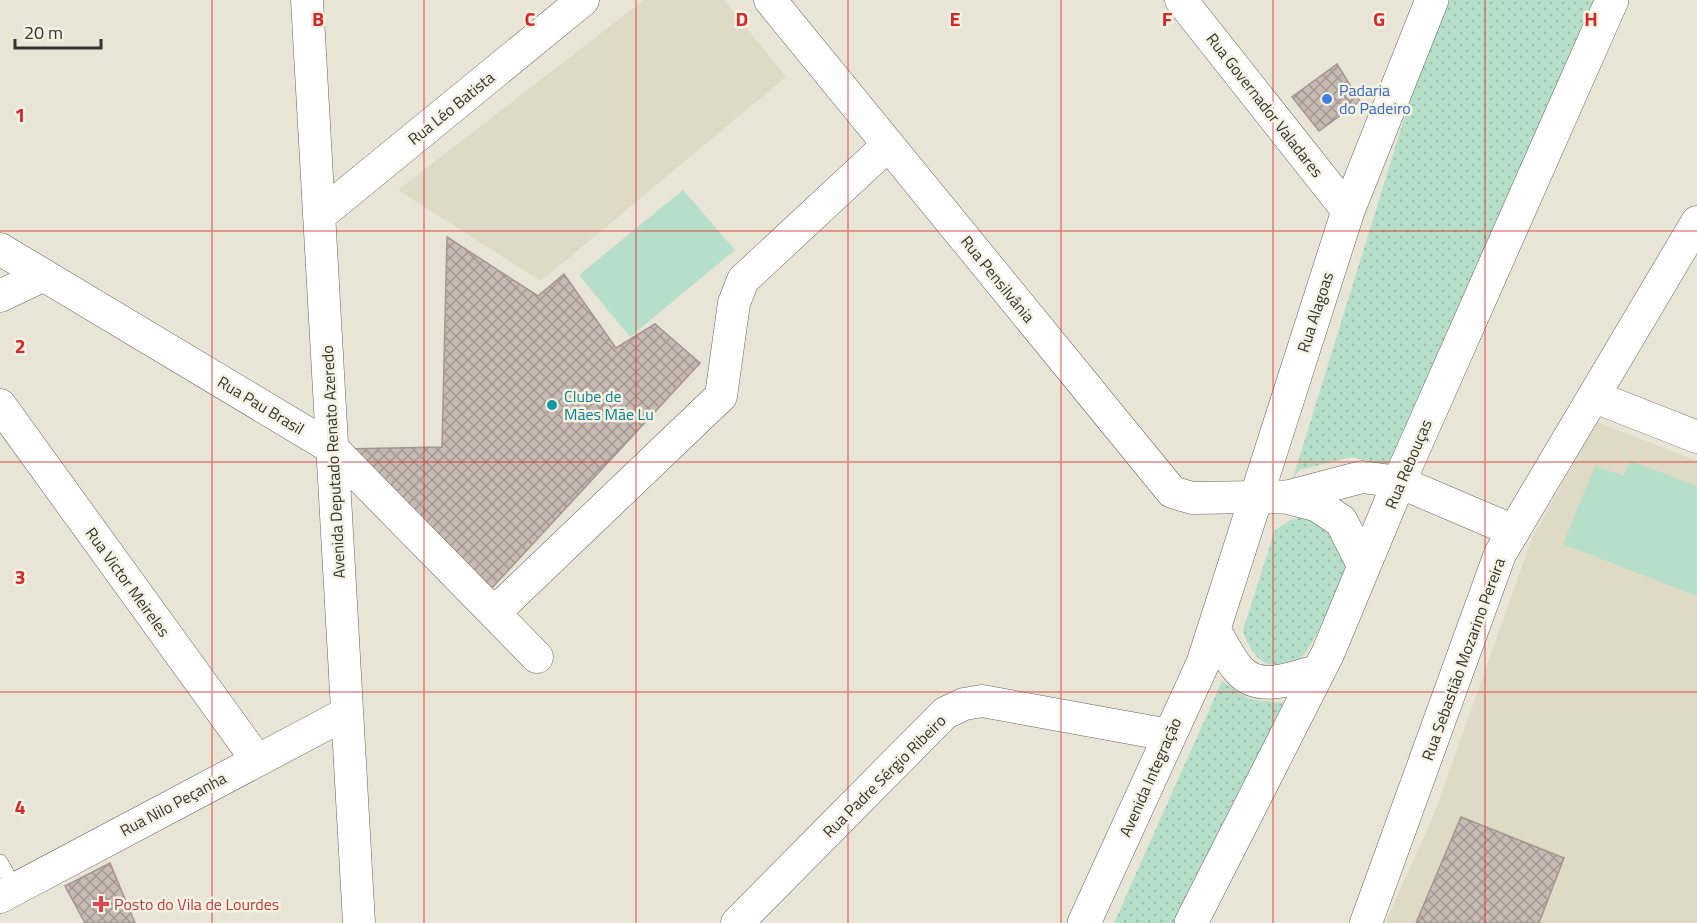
<svg xmlns="http://www.w3.org/2000/svg" width="1697" height="923" font-family="'Titillium Web',sans-serif">
	<style>
		.built { fill: #dfdac5 }
		.grass { fill: url(#grass-dots) }
		.pitch { fill: #b5dfc8 }
		.building { fill: url(#building-cross-hatch); stroke: #a2968e; stroke-width: 1.5 }
		.lines { fill: none; stroke-linecap: round; stroke-linejoin: round }
		.service-casing { stroke: #666458; stroke-width: 16 }
		.minor-casing { stroke: #666458; stroke-width: 33 }
		.tertiary-casing { stroke: #666458; stroke-width: 34 }
		.service { stroke: #fff; stroke-width: 15 }
		.minor { stroke: #fff; stroke-width: 32 }
		.tertiary { stroke: #fff; stroke-width: 33 }
		.grid { fill: none; stroke: #d62828; stroke-width: 1.5; stroke-opacity: 0.55 }
		.shop-dot { fill: #3f7fe0; stroke: #f5f2e4; stroke-width: 2 }
		.culture-dot { fill: #0f9aa8; stroke: #f5f2e4; stroke-width: 2 }
		.health-dot { fill: #e0444e; stroke: #f5f2e4; stroke-width: 2 }
		.labels { text-anchor: middle; stroke-width: 5; stroke-linejoin: round; paint-order: stroke }
		.shop-label { font-size: 16px; fill: #366cbe; stroke: #f5f2e4; text-anchor: start }
		.street-label { font-size: 16px; fill: #34332e; stroke: #f5f2e4 }
		.culture-label { font-size: 16px; fill: #0d838f; stroke: #f5f2e4; text-anchor: start }
		.health-label { font-size: 16px; fill: #be3a42; stroke: #f5f2e4; text-anchor: start }
		.grid-label { font-size: 20px; text-anchor: middle; font-weight: bold; fill: #d62828; stroke: #f5f2e4; stroke-width: 5; stroke-linejoin: round; paint-order: stroke }
	</style>
	<defs>
		<pattern id="grass-dots" width="8" height="8" patternUnits="userSpaceOnUse" patternTransform="scale(1.5)"><rect width="8" height="8" fill="#b5dfc8"/><path d="M2 2h.1M6 6h.1" fill="none" stroke="#9cc0ac" stroke-width="1.8" stroke-linecap="round"/></pattern>
		<pattern id="building-cross-hatch" width="8" height="8" patternUnits="userSpaceOnUse" patternTransform="scale(1.5)"><rect width="8" height="8" fill="#c7bab2"/><path d="M0 0l8 8M0 8l8-8" fill="none" stroke="#a29891"/></pattern>
	</defs>
	<rect width="100%" height="100%" fill="#e8e5d7"/>
	<path class="built" d="M644,0H724L786,77L541,281L398,190Z
		M1597,422L1697,461V923H1385L1433,817L1532,538Z"/>
	<path class="grass" d="M1450,0H1595L1388,465L1351,457L1299,470L1293,478L1417,77Z
		M1312,515L1335,527L1347,566C1338,585 1311,658 1294,664C1290,666 1281,665 1276,665C1258,666 1247,645 1243,630L1275,530L1291,520Z
		M1222,681L1249,699L1284,703L1174,923H1114Z"/>
	<path class="pitch" d="M683,190L735,250L630,337L579,275Z
		M1631,461L1697,486V596L1563,544L1595,466L1623,476Z"/>
	<path class="building" d="M1337,64L1360,101L1319,131L1292,97Z
		M447,237L538,296L564,274L616,348L655,324L700,363L490,590L345,449L442,447Z
		M1461,817L1564,858L1539,923H1416Z
		M110,863L135,923H85L65,886Z"/>
	<g class="lines">
		<defs>
			<path id="service" d="M0,862L15,889"/>
			<path id="minor" d="M307,0L359,923
				M770,0L1172,492L1192,498L1256,497
				M1181,0L1348,211
				M319,216L583,0
				M0,249L332,448L537,657
				M0,296L44,275
				M1595,397L1697,437
				M0,405L257,760
				M1286,497L1362,477L1399,482L1514,531
				M495,612L721,396L734,303L743,280L888,145
				M0,897L347,713
				M737,923L945,713L964,704L982,701L1169,735
				M1366,923L1500,554L1697,222"/>
			<path id="tertiary" d="M1256,497H1286L1317,505L1341,521L1364,566
				M1214,630C1222,643 1229,659 1239,670C1259,693 1294,678 1318,671
				M1084,923L1203,663L1348,211L1432,0
				M1191,923L1328,653L1399,482L1612,0"/>
		</defs>
		<use href="#service" class="service-casing"/>
		<use href="#minor" class="minor-casing"/>
		<use href="#tertiary" class="tertiary-casing"/>
		<use href="#service" class="service"/>
		<use href="#minor" class="minor"/>
		<use href="#tertiary" class="tertiary"/>
	</g>
	<path class="grid" d="M212,0V923M424,0V923M636,0V923M848,0V923M1061,0V923M1273,0V923M1485,0V923M0,231H1697M0,462H1697M0,692H1697"/>
	<circle class="shop-dot" cx="1327" cy="99" r="6"/>
	<circle class="culture-dot" cx="552" cy="405" r="6"/>
	<path class="health-dot" d="M98 895h6v6h6v6h-6v6h-6v-6h-6v-6h6z"/>
	<g class="labels">
		<g class="shop-label">
			<text x="1339" y="96">Padaria<tspan x="1339" dy="18">do Padeiro</tspan></text>
		</g>
		<g class="street-label">
			<text transform="translate(1265 105) rotate(52)" y="6">Rua Governador Valadares</text>
			<text transform="translate(451 108) rotate(-39)" y="6">Rua Léo Batista</text>
			<text transform="translate(998 279) rotate(51)" y="6">Rua Pensilvânia</text>
			<text transform="translate(1315 312) rotate(-72)" y="6">Rua Alagoas</text>
			<text transform="translate(261 405) rotate(31)" y="6">Rua Pau Brasil</text>
			<text transform="translate(333 462) rotate(-93)" y="6">Avenida Deputado Renato Azeredo</text>
			<text transform="translate(1408 464) rotate(-67)" y="6">Rua Rebouças</text>
			<text transform="translate(128 582) rotate(54)" y="6">Rua Victor Meireles</text>
			<text transform="translate(1463 659) rotate(-70)" y="6">Rua Sebastião Mozarino Pereira</text>
			<text transform="translate(884 776) rotate(-45)" y="6">Rua Padre Sérgio Ribeiro</text>
			<text transform="translate(1150 777) rotate(-66)" y="6">Avenida Integração</text>
			<text transform="translate(173 804) rotate(-28)" y="6">Rua Nilo Peçanha</text>
		</g>
		<g class="culture-label">
			<text x="564" y="402">Clube de<tspan x="564" dy="18">Mães Mãe Lu</tspan></text>
		</g>
		<g class="health-label">
			<text x="114" y="910">Posto do Vila de Lourdes</text>
		</g>
	</g>
	<g class="grid-label">
		<text x="318" y="26">B</text>
		<text x="530" y="26">C</text>
		<text x="742" y="26">D</text>
		<text x="955" y="26">E</text>
		<text x="1167" y="26">F</text>
		<text x="1379" y="26">G</text>
		<text x="1591" y="26">H</text>
		<text x="20" y="122">1</text>
		<text x="20" y="353">2</text>
		<text x="20" y="584">3</text>
		<text x="20" y="814">4</text>
	</g>
	<path d="M15 39v9h86v-9" fill="none" stroke="#34332e" stroke-width="3"/>
	<text x="24" y="39" font-size="18" fill="#34332e" stroke="#f5f2e4" stroke-width="4.5" paint-order="stroke">20 m</text>
</svg>
